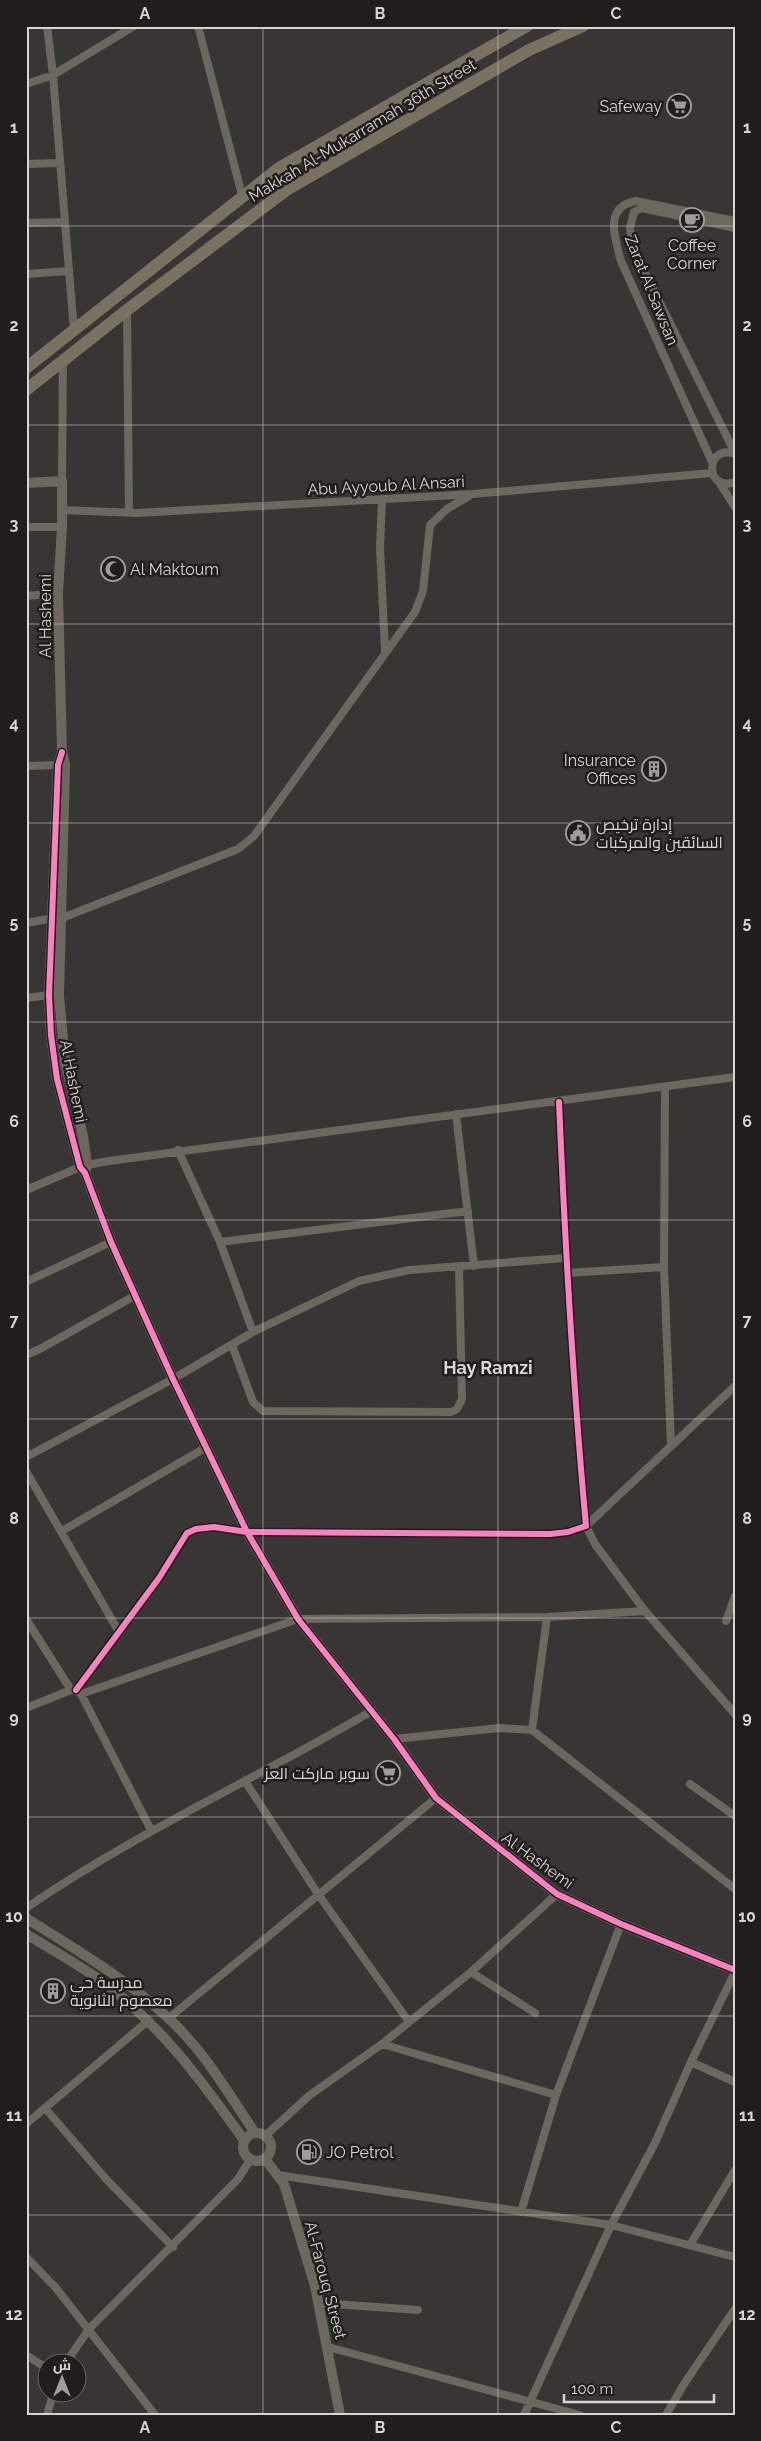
<svg xmlns="http://www.w3.org/2000/svg" width="761" height="2441" font-family="Raleway,Cairo,sans-serif">
	<style>
		.lines { fill: none; stroke-linecap: round; stroke-linejoin: round }
		.minor { stroke: #6c685d; stroke-width: 8 }
		.tertiary { stroke: #6c685d; stroke-width: 10 }
		.primary { stroke: #797261; stroke-width: 12 }
		.cycleway-casing { stroke: #1f1e1d; stroke-width: 9 }
		.cycleway { stroke: #ff80c0; stroke-width: 6 }
		.grid { fill: none; stroke: #d7d5d4; stroke-width: 1; stroke-opacity: 0.55 }
		.labels { text-anchor: middle; stroke-width: 5; stroke-linejoin: round; paint-order: stroke }
		.poi-label { font-size: 16px; fill: #d7d5d4; stroke: #1f1e1d; text-anchor: start }
		.street-label { font-size: 16px; fill: #d7d5d4; stroke: #1f1e1d }
		.neighbourhood-label { font-size: 18px; font-weight: bold; fill: #dbd8d6; stroke: #1f1e1d }
		.neatline { fill: none; stroke: #d7d5d4; stroke-width: 2 }
		.grid-label { font-size: 16px; text-anchor: middle; font-weight: bold; fill: #d7d5d4 }
	</style>
	<rect width="100%" height="100%" fill="#383635"/>
	<g class="lines">
		<path class="minor" d="M47,26L53,75L74,331
			M198,26L242,195
			M26,84L53,75L134,26
			M26,164L60,163
			M26,223L65,222
			M735,228L642,208L634,212L630,228L632,242L647,277L735,453
			M26,274L69,271
			M127,310L129,512
			M735,454C705,443 704,493 735,482
			M712,462L621,261C615,238 603,207 636,201L735,221
			M62,481L63,362
			M719,482L735,507
			M382,499L380,548L385,651
			M62,510L137,513L473,494L712,473
			M26,527H62
			M26,596L58,593
			M26,766L58,765
			M62,918L238,849L254,836L415,612L423,591L430,525L447,509L469,496
			M26,923L53,918
			M26,998L49,995
			M665,1087L664,1267L671,1446
			M456,1114L474,1266
			M178,1150L220,1242L253,1332
			M26,1190L80,1167L102,1162L735,1077
			M220,1242L468,1211
			M567,1273L664,1267
			M26,1282L111,1242
			M232,1345L253,1402L263,1411L451,1412L457,1409L462,1399L459,1267
			M26,1355L40,1349L136,1295
			M735,1386L586,1526L595,1544L645,1611L735,1714
			M26,1457L173,1379L253,1332L359,1281L409,1270L565,1258
			M26,1471L119,1632
			M62,1531L205,1448
			M26,1619L71,1690
			M726,1621L735,1596
			M76,1690L159,1578L187,1533L196,1529L214,1527L247,1532L550,1534L568,1532L586,1526C573,1385 565,1244 559,1102
			M81,1694L151,1830
			M26,1708L71,1690H76L81,1694L298,1619L547,1617L645,1611
			M532,1730L547,1617
			M394,1739L499,1728L532,1730L735,1889
			M245,1781L318,1894L409,2022
			M690,1784L735,1816
			M26,1908C135,1833 256,1779 370,1712
			M471,1972L535,2013
			M169,2018L436,1798
			M382,2044L556,2095
			M691,2062L735,2082
			M45,2108L106,2179L173,2247
			M26,2124L148,2021
			M265,2136L310,2095L382,2044L471,1972L557,1894
			M278,2175L611,2225L735,2257
			M521,2212L556,2095L621,1924
			M690,2245L735,2170
			M26,2257L56,2288L155,2415
			M319,2303L418,2310
			M328,2347L580,2415
			M26,2355L48,2369
			M65,2364L89,2329L238,2179L250,2160
			M47,2415L53,2394
			M524,2415L611,2225L654,2145L690,2064L735,1972
			M666,2415L684,2384L735,2309"/>
		<path class="tertiary" d="M26,483L62,481V527L58,593L62,752L65,764L59,995L65,1062L83,1136L87,1164L85,1173
			M62,752L58,765L49,995L51,1035L57,1079L80,1167L85,1173L111,1242L173,1379L247,1532L298,1619L394,1739L436,1798L557,1894L621,1924L735,1970
			M26,1918C75,1949 125,1978 167,2017C203,2049 228,2093 255,2133
			M26,1934C52,1950 80,1965 104,1983C162,2026 203,2083 244,2140
			M243 2147a14 14 0 1 1 28 0a14 14 0 1 1-28 0Z
			M265,2159L284,2184L315,2286L340,2415"/>
		<path class="primary" d="M26,368L279,168L527,26
			M26,390L127,310L288,189L529,50L583,26"/>
		<defs>
			<path id="cycleway" d="M62,752L58,765L49,995L51,1035L57,1079L80,1167L85,1173L111,1242L173,1379L247,1532L298,1619L394,1739L436,1798L557,1894L621,1924L735,1970
				M76,1690L159,1578L187,1533L196,1529L214,1527L247,1532L550,1534L568,1532L586,1526C573,1385 565,1244 559,1102"/>
		</defs>
		<use href="#cycleway" class="cycleway-casing"/>
		<use href="#cycleway" class="cycleway"/>
	</g>
	<path class="grid" d="M263,26V2415M498,26V2415M26,226H735M26,425H735M26,624H735M26,823H735M26,1022H735M26,1220H735M26,1419H735M26,1618H735M26,1817H735M26,2016H735M26,2215H735"/>
	<defs>
		<symbol id="supermarket-ring" viewBox="-11 -11 22 22"><circle r="9.5" fill="#1f1e1d" stroke="#9f9d9c" stroke-width="1.5"/><path d="M-6-5.5h2.5l.6 2H6L4.5 2H-2.5L-4.4-4H-6ZM-1.5 3.2a1.3 1.3 0 1 0 .1 0ZM3 3.2a1.3 1.3 0 1 0 .1 0Z" fill="#9f9d9c"/></symbol>
		<symbol id="cafe-ring" viewBox="-11 -11 22 22"><circle r="9.5" fill="#1f1e1d" stroke="#9f9d9c" stroke-width="1.5"/><path d="M-5.5-4.5H6V0H3Q3 3.5 0 3.5H-2.5Q-5.5 3.5-5.5 0ZM3-3.2v2h1.7v-2ZM-6 4.5H4V6H-6Z" fill="#9f9d9c"/></symbol>
		<symbol id="mosque-ring" viewBox="-11 -11 22 22"><circle r="9.5" fill="#1f1e1d" stroke="#9f9d9c" stroke-width="1.5"/><path d="M3.5-4.9A6 6 0 1 0 3.5 4.9A5 5 0 1 1 3.5-4.9Z" fill="#9f9d9c"/></symbol>
		<symbol id="building-ring" viewBox="-11 -11 22 22"><circle r="9.5" fill="#1f1e1d" stroke="#9f9d9c" stroke-width="1.5"/><path d="M-4-6H4V6H1V3H-1V6H-4ZM-2.5-4.3h1.7v1.8h-1.7ZM.8-4.3h1.7v1.8H.8ZM-2.5-1h1.7V.8h-1.7ZM.8-1h1.7V.8H.8Z" fill="#9f9d9c"/></symbol>
		<symbol id="civic-ring" viewBox="-11 -11 22 22"><circle r="9.5" fill="#1f1e1d" stroke="#9f9d9c" stroke-width="1.5"/><path d="M-.6-6.5H3V-4.5H.6V-3L4-1V1h2V6H-6V1h2V-1L-.6-3ZM-1.2 2.5V6h2.4V2.5Z" fill="#9f9d9c"/></symbol>
		<symbol id="fuel-ring" viewBox="-11 -11 22 22"><circle r="9.5" fill="#1f1e1d" stroke="#9f9d9c" stroke-width="1.5"/><path d="M-5.5-6h7V0h2V4h1.3V-2.5L3-4.5l.8-.8L6-3V5H2.5V1h-1V6h-7ZM-4.2-4.7v3.2H.2V-4.7Z" fill="#9f9d9c"/></symbol>
	</defs>
	<g fill-rule="evenodd">
		<use href="#supermarket-ring" x="665" y="92" width="28" height="28"/>
		<use href="#cafe-ring" x="678" y="206" width="28" height="28"/>
		<use href="#mosque-ring" x="99" y="555" width="28" height="28"/>
		<use href="#building-ring" x="640" y="755" width="28" height="28"/>
		<use href="#civic-ring" x="564" y="819" width="28" height="28"/>
		<use href="#supermarket-ring" x="374" y="1759" width="28" height="28"/>
		<use href="#building-ring" x="39" y="1977" width="28" height="28"/>
		<use href="#fuel-ring" x="295" y="2138" width="28" height="28"/>
	</g>
	<g class="labels">
		<g class="poi-label">
			<text x="662" y="112" text-anchor="end">Safeway</text>
			<text x="692" y="251" text-anchor="middle">Coffee<tspan x="692" dy="18">Corner</tspan></text>
			<text x="130" y="575">Al Maktoum</text>
			<text x="636" y="766" text-anchor="end">Insurance<tspan x="636" dy="18">Offices</tspan></text>
			<text x="596" y="830">إدارة ترخيص<tspan x="596" dy="18">السائقين والمركبات</tspan></text>
			<text x="370" y="1779" text-anchor="end">سوبر ماركت العز</text>
			<text x="70" y="1988">مدرسة حي<tspan x="70" dy="18">معصوم الثانوية</tspan></text>
			<text x="326" y="2158">JO Petrol</text>
		</g>
		<g class="street-label">
			<text transform="translate(362 130) rotate(-31)" y="6">Makkah Al-Mukarramah 36th Street</text>
			<text transform="translate(652 290) rotate(68)" y="6">Zarat Al Sawsan</text>
			<text transform="translate(386 485) rotate(-3)" y="6">Abu Ayyoub Al Ansari</text>
			<text transform="translate(45 616) rotate(-90)" y="6">Al Hashemi</text>
			<text transform="translate(74 1081) rotate(79)" y="6">Al Hashemi</text>
			<text transform="translate(538 1860) rotate(36)" y="6">Al Hashemi</text>
			<text transform="translate(326 2280) rotate(75)" y="6">Al-Farouq Street</text>
		</g>
		<g class="neighbourhood-label">
			<text x="488" y="1374">Hay Ramzi</text>
		</g>
	</g>
	<rect width="761" height="2441" fill="none" stroke="#1f1e1d" stroke-width="55"/>
	<g transform="translate(62 2378)"><circle r="24" fill="#1f1e1d" stroke="#696766"/>
	<path d="M0-4L9 19L0 12L-9 19Z" fill="#9f9d9c"/>
	<text y="-8" font-size="14" font-weight="bold" text-anchor="middle" fill="#d7d5d4">ش</text>
	</g>
	<path d="M564 2394v8h150v-8" fill="none" stroke="#d7d5d4" stroke-width="2.5"/>
	<text x="571" y="2394" font-size="15" fill="#d7d5d4" stroke="#1f1e1d" stroke-width="4" paint-order="stroke">100 m</text>
	<rect x="28" y="28" width="706" height="2386" class="neatline"/>
	<g class="grid-label">
		<text x="145" y="19">A</text>
		<text x="380" y="19">B</text>
		<text x="616" y="19">C</text>
		<text x="14" y="133">1</text>
		<text x="747" y="133">1</text>
		<text x="14" y="331">2</text>
		<text x="747" y="331">2</text>
		<text x="14" y="530">3</text>
		<text x="747" y="530">3</text>
		<text x="14" y="729">4</text>
		<text x="747" y="729">4</text>
		<text x="14" y="928">5</text>
		<text x="747" y="928">5</text>
		<text x="14" y="1127">6</text>
		<text x="747" y="1127">6</text>
		<text x="14" y="1326">7</text>
		<text x="747" y="1326">7</text>
		<text x="14" y="1524">8</text>
		<text x="747" y="1524">8</text>
		<text x="14" y="1723">9</text>
		<text x="747" y="1723">9</text>
		<text x="14" y="1922">10</text>
		<text x="747" y="1922">10</text>
		<text x="14" y="2121">11</text>
		<text x="747" y="2121">11</text>
		<text x="14" y="2320">12</text>
		<text x="747" y="2320">12</text>
		<text x="145" y="2433">A</text>
		<text x="380" y="2433">B</text>
		<text x="616" y="2433">C</text>
	</g>
</svg>
